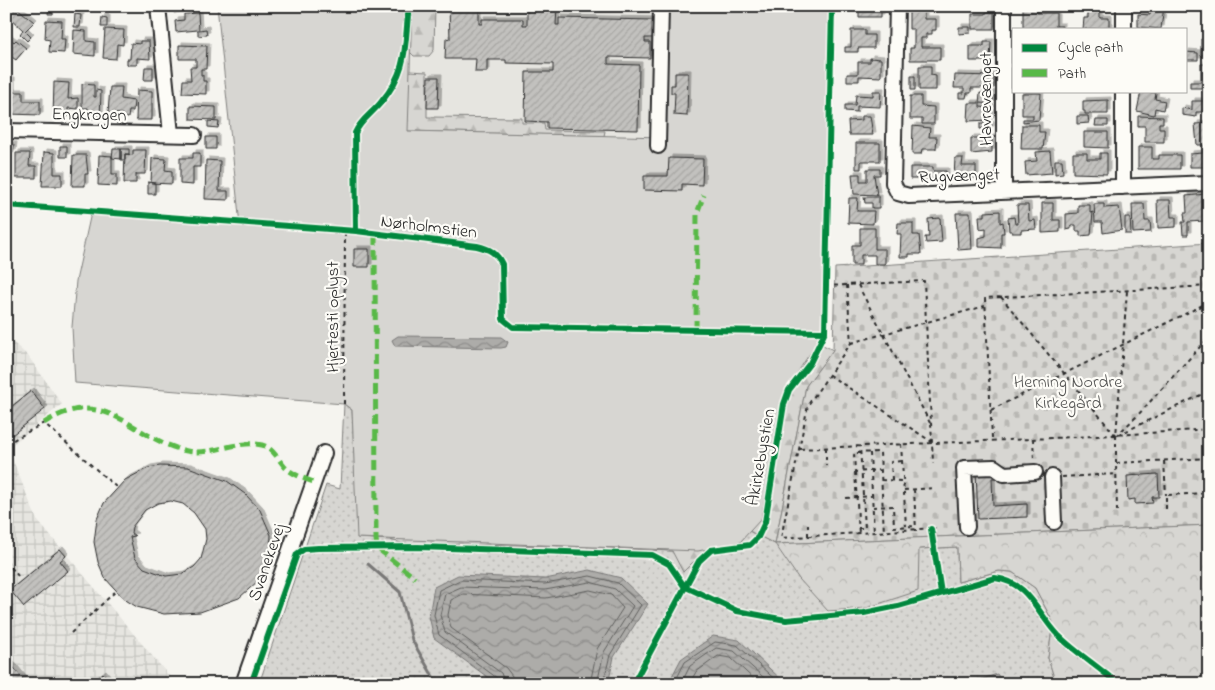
<svg xmlns="http://www.w3.org/2000/svg" width="1215" height="690" font-family="'Indie Flower',sans-serif">
	<style>
		.built { fill: #e6e5e0 }
		.industrial { fill: url(#industrial-grid) }
		.grass { fill: url(#grass-dots); stroke: #81807e }
		.forest { fill: url(#forest-firs); stroke: #81807e }
		.cemetery { fill: url(#cemetery-stones); stroke: #81807e }
		.park { fill: url(#park-crowns); stroke: #81807e }
		.pitch { fill: #d7d6d2; stroke: #81807e }
		.water { fill: url(#water-waves); stroke: #797877 }
		.lines { fill: none; stroke-linecap: round; stroke-linejoin: round }
		.shore { stroke: #5f5f5d; stroke-width: 1 }
		.stream { stroke: #797877; stroke-width: 3 }
		.building { fill: url(#building-hatch); stroke: #2b2b2b; fill-rule: evenodd; filter: url(#shadow) }
		.minor-casing { stroke: #2b2b2b; stroke-width: 18 }
		.path { stroke: #2b2b2b; stroke-width: 2; stroke-dasharray: 4 4; stroke-linecap: butt }
		.minor { stroke: #fdfcf7; stroke-width: 14 }
		.quiet { stroke: #58b947; stroke-width: 5; stroke-dasharray: 10 5; stroke-linecap: butt }
		.cycleway-casing { stroke: #fdfcf7; stroke-width: 9 }
		.cycleway { stroke: #00873e; stroke-width: 6 }
		.labels { text-anchor: middle; stroke-width: 4.5; stroke-linejoin: round; paint-order: stroke }
		.street-label { font-size: 18px; fill: #2b2b2b; stroke: #fdfcf7 }
		.park-label { font-size: 18px; fill: #565655; stroke: #fdfcf7 }
	</style>
	<defs>
		<pattern id="industrial-grid" width="8" height="8" patternUnits="userSpaceOnUse" patternTransform="scale(1.25)"><rect width="8" height="8" fill="#e6e5e0"/><path d="M0 4h8M4 0v8" fill="none" stroke="#c5c5c0"/></pattern>
		<pattern id="grass-dots" width="8" height="8" patternUnits="userSpaceOnUse" patternTransform="scale(1.25)"><rect width="8" height="8" fill="#d7d6d2"/><path d="M2 2h.1M6 6h.1" fill="none" stroke="#b9b8b4" stroke-width="1.8" stroke-linecap="round"/></pattern>
		<pattern id="forest-firs" width="22" height="20" patternUnits="userSpaceOnUse" patternTransform="scale(1.25)"><rect width="22" height="20" fill="#d7d6d2"/><path d="M5 1l3.5 6h-7zM16 11l3.5 6h-7z" fill="#b9b8b4"/></pattern>
		<pattern id="cemetery-stones" width="16" height="16" patternUnits="userSpaceOnUse" patternTransform="scale(1.25)"><rect width="16" height="16" fill="#d7d6d2"/><path d="M2 7V4a2 2 0 0 1 4 0v3zM10 15v-3a2 2 0 0 1 4 0v3z" fill="#b9b8b4"/></pattern>
		<pattern id="park-crowns" width="20" height="18" patternUnits="userSpaceOnUse" patternTransform="scale(1.25)"><rect width="20" height="18" fill="#d7d6d2"/><path d="M2 6a3 3 0 1 1 6 0M12 15a3 3 0 1 1 6 0" fill="none" stroke="#b9b8b4"/></pattern>
		<pattern id="water-waves" width="16" height="10" patternUnits="userSpaceOnUse" patternTransform="scale(1.25)"><rect width="16" height="10" fill="#adaca9"/><path d="M0 5q4-4 8 0t8 0" fill="none" stroke="#8d8c8a"/></pattern>
		<pattern id="building-hatch" width="6" height="6" patternUnits="userSpaceOnUse" patternTransform="scale(1.25)"><rect width="6" height="6" fill="#c2c1be"/><path d="M-1 1l2-2M0 6l6-6M5 7l2-2" fill="none" stroke="#a7a6a3"/></pattern>
		<filter id="shadow"><feDropShadow dx="3" dy="-3" stdDeviation="0" flood-color="#0004"/></filter>
	</defs>
	<rect width="100%" height="100%" fill="#f5f4ef"/>
	<filter id="ink" filterUnits="userSpaceOnUse"><feTurbulence type="fractalNoise" baseFrequency=".02" numOctaves="2"/><feDisplacementMap in="SourceGraphic" scale="10" xChannelSelector="R" yChannelSelector="G"/><feConvolveMatrix kernelMatrix="1 2 1 2 8 2 1 2 1" color-interpolation-filters="sRGB"/></filter>
	<g filter="url(#ink)">
		<path class="built" d="M412,6H668L665,137L407,131Z"/>
		<path class="industrial" d="M6,336L28,356L62,404L8,448L37,520L176,684H6Z"/>
		<path class="grass" d="M344,404L352,410L358,538L390,540L402,543L577,546L672,551L708,547L749,531L775,544L919,549L957,547L958,582L999,571L1012,572L1035,588L1053,622L1048,658L1056,684H259L326,485L340,489Z"/>
		<path class="forest" d="M412,6H435L434,50L429,56H414L408,50Z
			M410,71L427,72V117L522,118V123H544L545,130L605,131L604,136L407,131L408,74Z
			M807,337L833,350L806,386L775,544L749,531L740,542L708,547L683,572L672,551L577,546L402,543L390,540L392,521L756,350Z"/>
		<path class="cemetery" d="M1209,243V525L775,544L806,386L833,350L835,268Z"/>
		<path class="park" d="M1209,525V684H1056L1048,658L1053,622L1035,588L1012,572L999,571L958,582L957,547L919,549L918,591L866,608L828,611L799,579L775,544Z"/>
		<path class="pitch" d="M217,6H412L408,131L664,137L668,6H829L822,326L816,344L784,393L761,519L740,542L698,551L357,538L352,410L344,404L75,383L72,327L76,281L91,213L240,225Z"/>
		<path class="water" d="M398,336L501,337L508,342L506,347L501,348L395,346L392,340Z
			M590,570L621,578L648,604L614,657L608,684H497L434,638L429,616L434,587L458,575L545,579Z
			M713,636L739,640L786,684H668L681,659Z
			M997,674L1004,684H968Z"/>
		<g class="lines">
			<path class="shore" d="M499,684L497,678L439,635L434,615L439,590L460,580L545,584L590,576L618,583L641,605L610,655L603,684
				M505,684L501,673L445,632L440,615L445,594L461,587L545,590L590,582L615,589L633,606L604,652L597,684
				M513,684L512,676L506,668L451,628L448,615L451,600L463,594L546,598L590,590L611,595L623,608L597,649L590,684
				M674,684L685,662L715,642L737,645L780,684
				M681,684L690,666L716,648L734,651L771,684
				M689,684L696,672L718,656L731,658L759,684"/>
			<path class="stream" d="M368,564L400,592L412,640L435,680L441,684"/>
		</g>
		<path class="building" d="M49,6H54L53,14H48Z
			M384,6H403L404,11L384,12Z
			M449,6H479V24H482V19H523V25H527V6H557L556,25H559V18L653,20V38H645V42H650V58L608,57V64L639,65L638,130L547,128V122L525,121L526,72H553V64L506,63V60H487V72H475L476,59H445L446,38L450,39Z
			M859,6H881V17H859Z
			M909,6H924V19H936V30H932V34H926V38H921V47H940V60H910V48H914V29H909Z
			M1023,6L1037,7V13H1056V26H1062V29H1023Z
			M1145,6H1164L1161,29L1138,27V14L1150,15L1151,8Z
			M16,7L34,22L25,31L31,37L27,41L20,34L23,30L8,16Z
			M173,7H187V11L174,13Z
			M1088,9H1100V18H1109V29H1083L1084,18H1088Z
			M986,12H994V29H972V14H986Z
			M1207,12H1209V29H1207Z
			M198,13L199,30L206,29L207,35L198,36V30L176,32L175,21L184,20V14Z
			M75,14L81,15L80,27H74Z
			M102,17L107,18V27H101Z
			M46,20L62,21L61,39H65L64,53L49,52L50,40L45,39Z
			M959,27H970V33L959,34Z
			M105,29L124,30L123,45L117,44L116,59L103,58Z
			M74,30L86,31V41L95,42V56L73,54Z
			M851,30H865V35H874V48H858V52H845V47H851Z
			M6,36L14,42L16,40L26,48L16,60L6,53Z
			M1201,39L1209,40V55H1201Z
			M140,41H149L150,59L137,58V65H127V59H130L131,43L140,44Z
			M984,42H991L990,61H970V46H984Z
			M179,45L207,46L206,69H201V75H203V81H206V94L182,93L183,80H191L190,67H196V59H179Z
			M1186,52L1198,53V60H1186Z
			M870,58L881,59V77L859,76V81H847V74H858V62H870Z
			M1201,64H1209V84H1202V88H1190V82H1201Z
			M919,66H931V75L936,76V90H919Z
			M145,67H153V80H144Z
			M675,73H688L687,116L674,115L675,93H671V85H675Z
			M955,75L994,76V88H971V93H967L966,98H959V93H964V88H954Z
			M911,76H915V90H911Z
			M428,77H439L438,108H427Z
			M6,80H12V92H23V101H40V115L9,114V91H6Z
			M54,82L69,83L68,99L78,98V109L68,108V117H53Z
			M82,84L94,85V97H96V90L101,91L100,119L88,118V108H82Z
			M110,87H122L121,99L134,101L133,111H129L128,118L122,117V114L108,113Z
			M137,90L152,91V120H136Z
			M873,91H881L880,107L857,106V112L845,111V105H855L856,95L873,96Z
			M1141,91L1156,93L1155,99L1165,101L1163,110L1155,108L1154,115L1137,111Z
			M980,93L993,94V104L980,103V107L991,108V120L968,121L969,103H979Z
			M1022,93H1041L1039,120L1023,122V119H1033V115H1022Z
			M910,96H921V106L934,107V124H922V119H910Z
			M1108,100V114H1085V111H1083V101Z
			M1192,101H1209V112H1196V117L1182,115V108L1192,110Z
			M190,106L216,107V120L190,119Z
			M862,116H870L873,135H849L848,121L862,120Z
			M1077,116H1088L1089,123L1077,124Z
			M1138,116L1163,117V123H1159V128H1164V142H1145V126H1138Z
			M1096,120H1108V126H1095Z
			M208,121L219,122L218,128L208,127Z
			M1209,123V167H1190V154L1203,153V145H1197L1195,124Z
			M980,124H991V129H980Z
			M1022,125H1039V132H1045L1043,149H1021Z
			M913,126L930,128L929,137H937L936,149H922L921,154H912Z
			M1084,132H1108V148L1084,147Z
			M206,137H216V149H206Z
			M971,138H992V152L971,154Z
			M856,143H880V161H861V169H856Z
			M6,145H14L13,153H6Z
			M60,146H67V157H60Z
			M1138,147H1152V159H1159V155H1180V169H1138Z
			M113,149H121V159L112,158Z
			M121,149H129V154H125V160H121Z
			M133,150H146L145,174H136V183H124L125,154L133,155Z
			M1050,151L1052,173L1026,175L1025,162L1037,161L1036,152Z
			M44,152L54,153V174H62V186H42Z
			M16,153H30L29,166H36V178H16Z
			M193,153H200V167H193V185L180,184V158H193Z
			M1073,153H1087V159H1100V153H1107V174L1073,173Z
			M73,155H86L88,174H85V186H72Z
			M99,155L112,156V174H117V186L98,185Z
			M152,158L166,159L165,170L172,171V184L151,183Z
			M669,158L703,159L702,185L682,184V191L644,190V176H668Z
			M955,158H963L962,166H976V178H954Z
			M206,160L220,161L219,191H228V200L205,199Z
			M1055,160H1062L1063,173L1055,174Z
			M910,167H933V171H946V179H910Z
			M867,169H880V175H874L877,195L854,194L852,174H860V181H867Z
			M148,182L155,183V194H148Z
			M1206,194L1205,221L1188,222V235H1183L1182,222H1185L1184,213H1187L1186,196Z
			M864,197H879V208H872V203H865Z
			M849,198H858L857,211H874L873,224L848,223Z
			M1157,200H1170L1171,217H1176V227L1158,228Z
			M1042,203H1053V220H1060V232L1042,233Z
			M1094,204H1104V208L1119,207L1122,230L1103,233L1102,222H1095Z
			M1132,204H1144L1145,221H1150L1151,232L1133,233Z
			M1017,205H1028L1029,221L1035,220L1036,229L1021,230V233H1012V231H1009L1008,218L1014,217L1015,224H1018Z
			M1078,205H1090V213L1093,212L1091,235L1080,236V231H1076V225H1071V229L1066,230V214L1078,213Z
			M1000,211V223L1003,222L1004,233H1001V248L979,247V238L986,236V228L980,229L979,216H985V212Z
			M956,213H970L972,249L958,250Z
			M1125,217H1130L1131,234H1125Z
			M940,218L942,242L926,243L925,237H929L928,219Z
			M898,223H913V235H919L921,254H909V257H900L901,234H897Z
			M860,228H875V249H885V264H875V255H861V265H852V245H860Z
			M354,249H369V267H354Z
			M31,391L45,409L12,435L6,428V411Z
			M160,466L188,467L227,481L245,494L260,510L271,535L270,558L259,580L239,598L200,612L164,614L137,607L124,599L105,578L98,562L94,542L97,519L104,503L125,480L148,468ZM171,501L183,504L194,513L205,529L206,539L201,559L194,567L182,574L166,576L144,568L135,558L130,537L135,536L131,533L132,527L145,510L158,503Z
			M995,470V478H992L993,506L1027,504V517L978,519L976,471Z
			M1158,474L1159,497H1152L1153,503L1135,504V499L1128,500L1127,476Z
			M60,549L66,556L60,561L68,571L24,607L10,590Z
			M6,658L27,684H6Z
			M103,673L112,684H90Z"/>
		<g class="lines">
			<defs>
				<path id="minor" d="M158,6L171,134
					M897,6L893,183L898,193L909,196L1209,183
					M1004,6V192
					M1124,29V6
					M6,131L194,135
					M658,146L661,6
					M1123,187V91
					M1052,477L1054,522
					M967,527L964,468L994,467L1004,474L1035,472
					M243,684L324,453"/>
			</defs>
			<use href="#minor" class="minor-casing"/>
			<path class="path" d="M847,285L851,343L808,405L781,538L936,528
				M858,285L930,423
				M826,286L924,281L933,463
				M1001,297L1116,436
				M851,343L985,306
				M829,375L932,442
				M344,404L345,230
				M991,410L1209,302
				M1118,435L1209,391
				M1116,436L1137,416L1209,337
				M992,438L985,298L1209,286
				M1033,438L1034,460
				M6,444L44,423L116,487
				M901,444L906,526
				M826,448V466
				M800,449C936,442 1073,439 1209,429
				M870,453L874,533
				M1164,461L1166,495
				M1116,463V436L1127,291
				M881,470L855,472L854,453L880,452L884,533
				M855,472L859,534
				M1062,477L1117,474
				M881,480L903,481
				M892,480L891,462L902,461
				M914,489L916,531
				M904,490L934,488
				M846,498L871,496
				M873,507L893,506L894,527L916,526
				M1166,509V495L1209,493
				M1117,511L1116,463L1209,458
				M808,524V537
				M858,528H865L860,446
				M6,561L18,576
				M71,633L116,591"/>
			<use href="#minor" class="minor"/>
			<path class="quiet" d="M375,235L376,539L377,548L415,578
				M696,330L697,213L704,195
				M44,423C106,383 133,440 187,451C212,456 238,439 262,445C274,448 279,462 287,469C295,475 304,479 314,482"/>
			<defs>
				<path id="cycleway" d="M6,205L356,231L477,246C489,249 496,252 502,264L503,319L513,327L825,332
					M356,231L355,133C361,119 373,113 382,101C409,68 404,46 409,6
					M931,529L941,593
					M251,684L297,554L304,549L318,548L418,547L652,555L669,564L684,586L737,611L786,620L864,613L898,606L995,578C1029,582 1037,613 1058,635C1076,653 1099,667 1118,684
					M633,684L699,561L711,550L750,545L758,537L765,522L784,404L789,390L810,363L825,332L832,6"/>
			</defs>
			<use href="#cycleway" class="cycleway-casing"/>
			<use href="#cycleway" class="cycleway"/>
		</g>
	</g>
	<g class="labels">
		<g class="street-label">
			<text transform="translate(985 99) rotate(-90)" y="6">Havrevænget</text>
			<text transform="translate(89 114) rotate(1)" y="6">Engkrogen</text>
			<text transform="translate(959 175) rotate(-2)" y="6">Rugvænget</text>
			<text transform="translate(429 226) rotate(7)" y="6">Nørholmstien</text>
			<text transform="translate(332 317) rotate(-90)" y="6">Hjertesti oplyst</text>
			<text transform="translate(760 457) rotate(-80)" y="6">Åkirkebystien</text>
			<text transform="translate(266 562) rotate(-71)" y="6">Svanekevej</text>
		</g>
		<g class="park-label">
			<text x="1068" y="387">Herning Nordre<tspan x="1068" dy="21">Kirkegård</tspan></text>
		</g>
	</g>
	<rect width="1215" height="690" fill="none" stroke="#fdfcf7" stroke-width="25"/>
	<rect x="12" y="12" width="1190" height="665" fill="none" stroke="#2b2b2b" stroke-width="2" filter="url(#ink)"/>
	<rect x="1012" y="28" width="175" height="65" fill="#fdfcf7" stroke="#a9a8a5"/>
	<rect x="1022" y="44" width="25" height="8" fill="#00873e" stroke="#a9a8a5"/>
	<text x="1058" y="52" font-size="15" fill="#2b2b2b">Cycle path</text>
	<rect x="1022" y="69" width="25" height="8" fill="#58b947" stroke="#a9a8a5"/>
	<text x="1058" y="78" font-size="15" fill="#2b2b2b">Path</text>
</svg>
